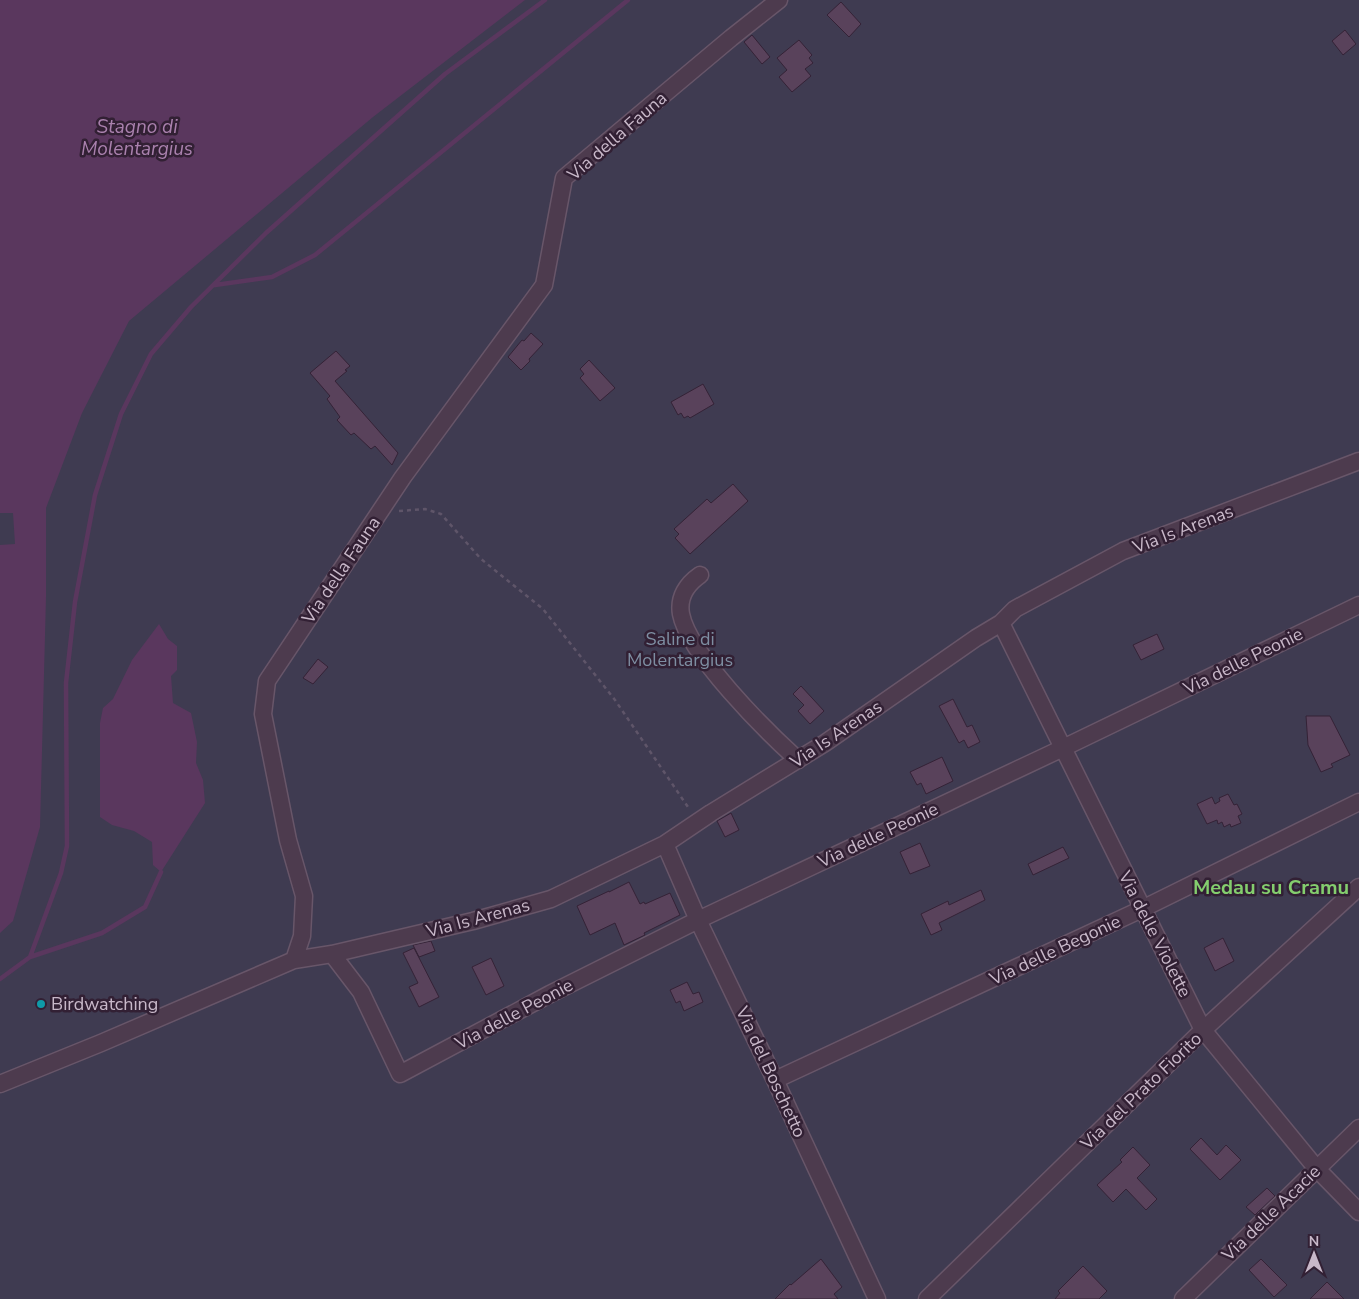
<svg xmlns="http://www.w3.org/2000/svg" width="1359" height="1299" font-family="'Nunito Sans',sans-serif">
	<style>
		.green { fill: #3f3b51 }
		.water { fill: #5a375e }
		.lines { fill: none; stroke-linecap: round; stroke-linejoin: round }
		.stream { stroke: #5a375e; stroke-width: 4.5 }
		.building { fill: #59425b; stroke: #342236 }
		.minor-casing { stroke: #685669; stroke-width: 19 }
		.path { stroke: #5f5569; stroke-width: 2.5; stroke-dasharray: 4 4; stroke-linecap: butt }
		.minor { stroke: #4d3b4e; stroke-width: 16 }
		.culture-dot { fill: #0f9aa8; stroke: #322034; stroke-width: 2 }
		.labels { text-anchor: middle; stroke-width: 5; stroke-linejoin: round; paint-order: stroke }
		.street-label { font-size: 18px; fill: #c8b8c9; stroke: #322034 }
		.park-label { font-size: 18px; fill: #7e8ea2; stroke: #322034 }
		.poi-label { font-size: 18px; fill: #c8b8c9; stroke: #322034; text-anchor: start }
		.water-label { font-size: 19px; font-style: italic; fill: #aa81ae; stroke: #322034 }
		.quarter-label { font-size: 20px; font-weight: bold; fill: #84ce6e; stroke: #322034 }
	</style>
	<rect width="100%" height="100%" fill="#3c273e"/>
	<path class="green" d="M0,0H1359V1299H0Z"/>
	<path class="water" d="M0,0H525L373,117L129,321L82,413L46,508V597L40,827L13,921L0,933V545L15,544L13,513H0Z
		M159,624L168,639L177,646V670L171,676L173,703L191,713L197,742L196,763L203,780L205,803L161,872L153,865L152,842L134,831L112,825L100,817V723L103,708L113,699L132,660Z"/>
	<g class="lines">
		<path class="stream" d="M215,285L272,277L315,255L628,0
			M30,957L61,873L67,846L66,683L75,602L95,495L121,414L151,354L191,307L266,233L445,74L545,0
			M0,979L30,957L102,933L145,907L161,872"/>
	</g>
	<path class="building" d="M841,2L861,24L849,37L827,15Z
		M1345,30L1356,44L1343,55L1332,41Z
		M752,35L770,57L762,64L744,42Z
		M799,40L812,55L809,58L813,63L805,69L811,76L792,92L779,77L787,70L777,58Z
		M531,333L543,344L529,359L530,361L521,370L508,357L522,340L524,341Z
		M336,351L350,366L345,370L347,371L335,381L398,453L392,465L375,446L371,449L354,433L351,435L337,420L340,417L327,399L330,396L310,373Z
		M589,360L615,388L600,401L580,378L584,374L580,369Z
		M703,384L714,404L690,418L688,416L684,418L681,413L678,415L671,402Z
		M733,484L748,501L690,554L675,538L679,534L674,529L707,499L711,503Z
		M1157,634L1164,649L1141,660L1133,645Z
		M318,659L328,667L313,684L303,678Z
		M801,686L824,711L810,724L798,711L804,705L793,694Z
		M953,699L967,727L972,725L980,742L968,748L964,740L959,743L939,706Z
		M1306,716H1330L1350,755L1331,764L1333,767L1321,772L1308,745Z
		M942,757L953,781L926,794L921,783L917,785L910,772Z
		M1228,794L1234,805L1237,804L1242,814L1238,816L1241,823L1231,827L1230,824L1224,827L1222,822L1218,824L1217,820L1207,824L1197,804L1212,797L1215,804L1220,801L1219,798Z
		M731,813L739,830L725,837L717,821Z
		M920,843L930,866L910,874L900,852Z
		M1063,847L1069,858L1033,875L1028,864Z
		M629,882L640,904L644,902L645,904L670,893L680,915L644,933L645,935L624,945L615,923L590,935L577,906L609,891V892Z
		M981,890L985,900L939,923L942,930L931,935L921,914L948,901L949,905Z
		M1223,938L1234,961L1215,971L1204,948Z
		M431,941L435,951L419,957L413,945Z
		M414,948L439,997L419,1007L409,987L418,983L403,953Z
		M491,958L504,986L486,995L472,967Z
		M687,982L693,994L699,992L703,1002L684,1011L680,1001L676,1003L670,990Z
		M1201,1138L1217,1155L1226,1145L1241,1160L1220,1180L1190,1149Z
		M1133,1147L1150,1165L1137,1178L1157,1199L1146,1210L1126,1189L1113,1202L1097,1185L1122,1162L1120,1160Z
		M1267,1188L1275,1196L1255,1215L1246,1207Z
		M821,1259L842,1287L834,1294L838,1299H775L790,1284L791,1285Z
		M1261,1259L1287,1285L1274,1297L1249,1270Z
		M1083,1266L1107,1291L1099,1299H1055L1060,1293L1058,1291Z
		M1327,1282L1344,1299H1310Z"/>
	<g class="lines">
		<defs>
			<path id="minor" d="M700,575C687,584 678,597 681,614C689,655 766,731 798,760
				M1001,623L1203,1030L1317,1169L1359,1212
				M665,844L698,920L775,1080L877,1299
				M332,954L361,992L400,1074L550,994L698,920L1063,748L1359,605
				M294,960L332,954L473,921L551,899L665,844L711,813L825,743L976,638L1001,623L1015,609L1123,551L1359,461
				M775,1080L1142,909L1359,802
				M0,1084L101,1043L294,960L302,936L304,896L288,840L263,714L267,681L403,477L544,285L564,178L731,38L779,0
				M927,1299L1203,1030L1359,887
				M1183,1299L1359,1128"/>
		</defs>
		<use href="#minor" class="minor-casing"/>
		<path class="path" d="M399,511L425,509L441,514L481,559L543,609L615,700L690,810"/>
		<use href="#minor" class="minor"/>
	</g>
	<circle class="culture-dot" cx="41" cy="1004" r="5"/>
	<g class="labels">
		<g class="street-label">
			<text transform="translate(617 136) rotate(-41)" y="6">Via della Fauna</text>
			<text transform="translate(1183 529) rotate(-21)" y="6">Via Is Arenas</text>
			<text transform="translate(341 570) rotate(-56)" y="6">Via della Fauna</text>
			<text transform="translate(1243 661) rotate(-26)" y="6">Via delle Peonie</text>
			<text transform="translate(836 734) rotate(-34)" y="6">Via Is Arenas</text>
			<text transform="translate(878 835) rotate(-25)" y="6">Via delle Peonie</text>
			<text transform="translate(478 918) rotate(-15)" y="6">Via Is Arenas</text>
			<text transform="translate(1155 934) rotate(63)" y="6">Via delle Violette</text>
			<text transform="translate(1055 950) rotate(-25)" y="6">Via delle Begonie</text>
			<text transform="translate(514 1014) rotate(-28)" y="6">Via delle Peonie</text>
			<text transform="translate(771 1072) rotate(65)" y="6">Via del Boschetto</text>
			<text transform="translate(1141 1091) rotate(-44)" y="6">Via del Prato Fiorito</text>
			<text transform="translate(1271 1213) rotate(-44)" y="6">Via delle Acacie</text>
		</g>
		<g class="park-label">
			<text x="680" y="645">Saline di<tspan x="680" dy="21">Molentargius</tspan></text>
		</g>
		<g class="poi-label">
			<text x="51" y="1010">Birdwatching</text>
		</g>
		<g class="water-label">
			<text x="137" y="133">Stagno di<tspan x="137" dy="22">Molentargius</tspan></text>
		</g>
		<g class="quarter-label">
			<text x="1271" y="894">Medau su Cramu</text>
		</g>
	</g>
	<g transform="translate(1314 1254)" stroke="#322034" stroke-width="4" paint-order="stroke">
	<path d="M0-4L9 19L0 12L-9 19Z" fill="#c8b8c9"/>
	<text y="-8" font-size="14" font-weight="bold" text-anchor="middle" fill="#c8b8c9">N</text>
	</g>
</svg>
